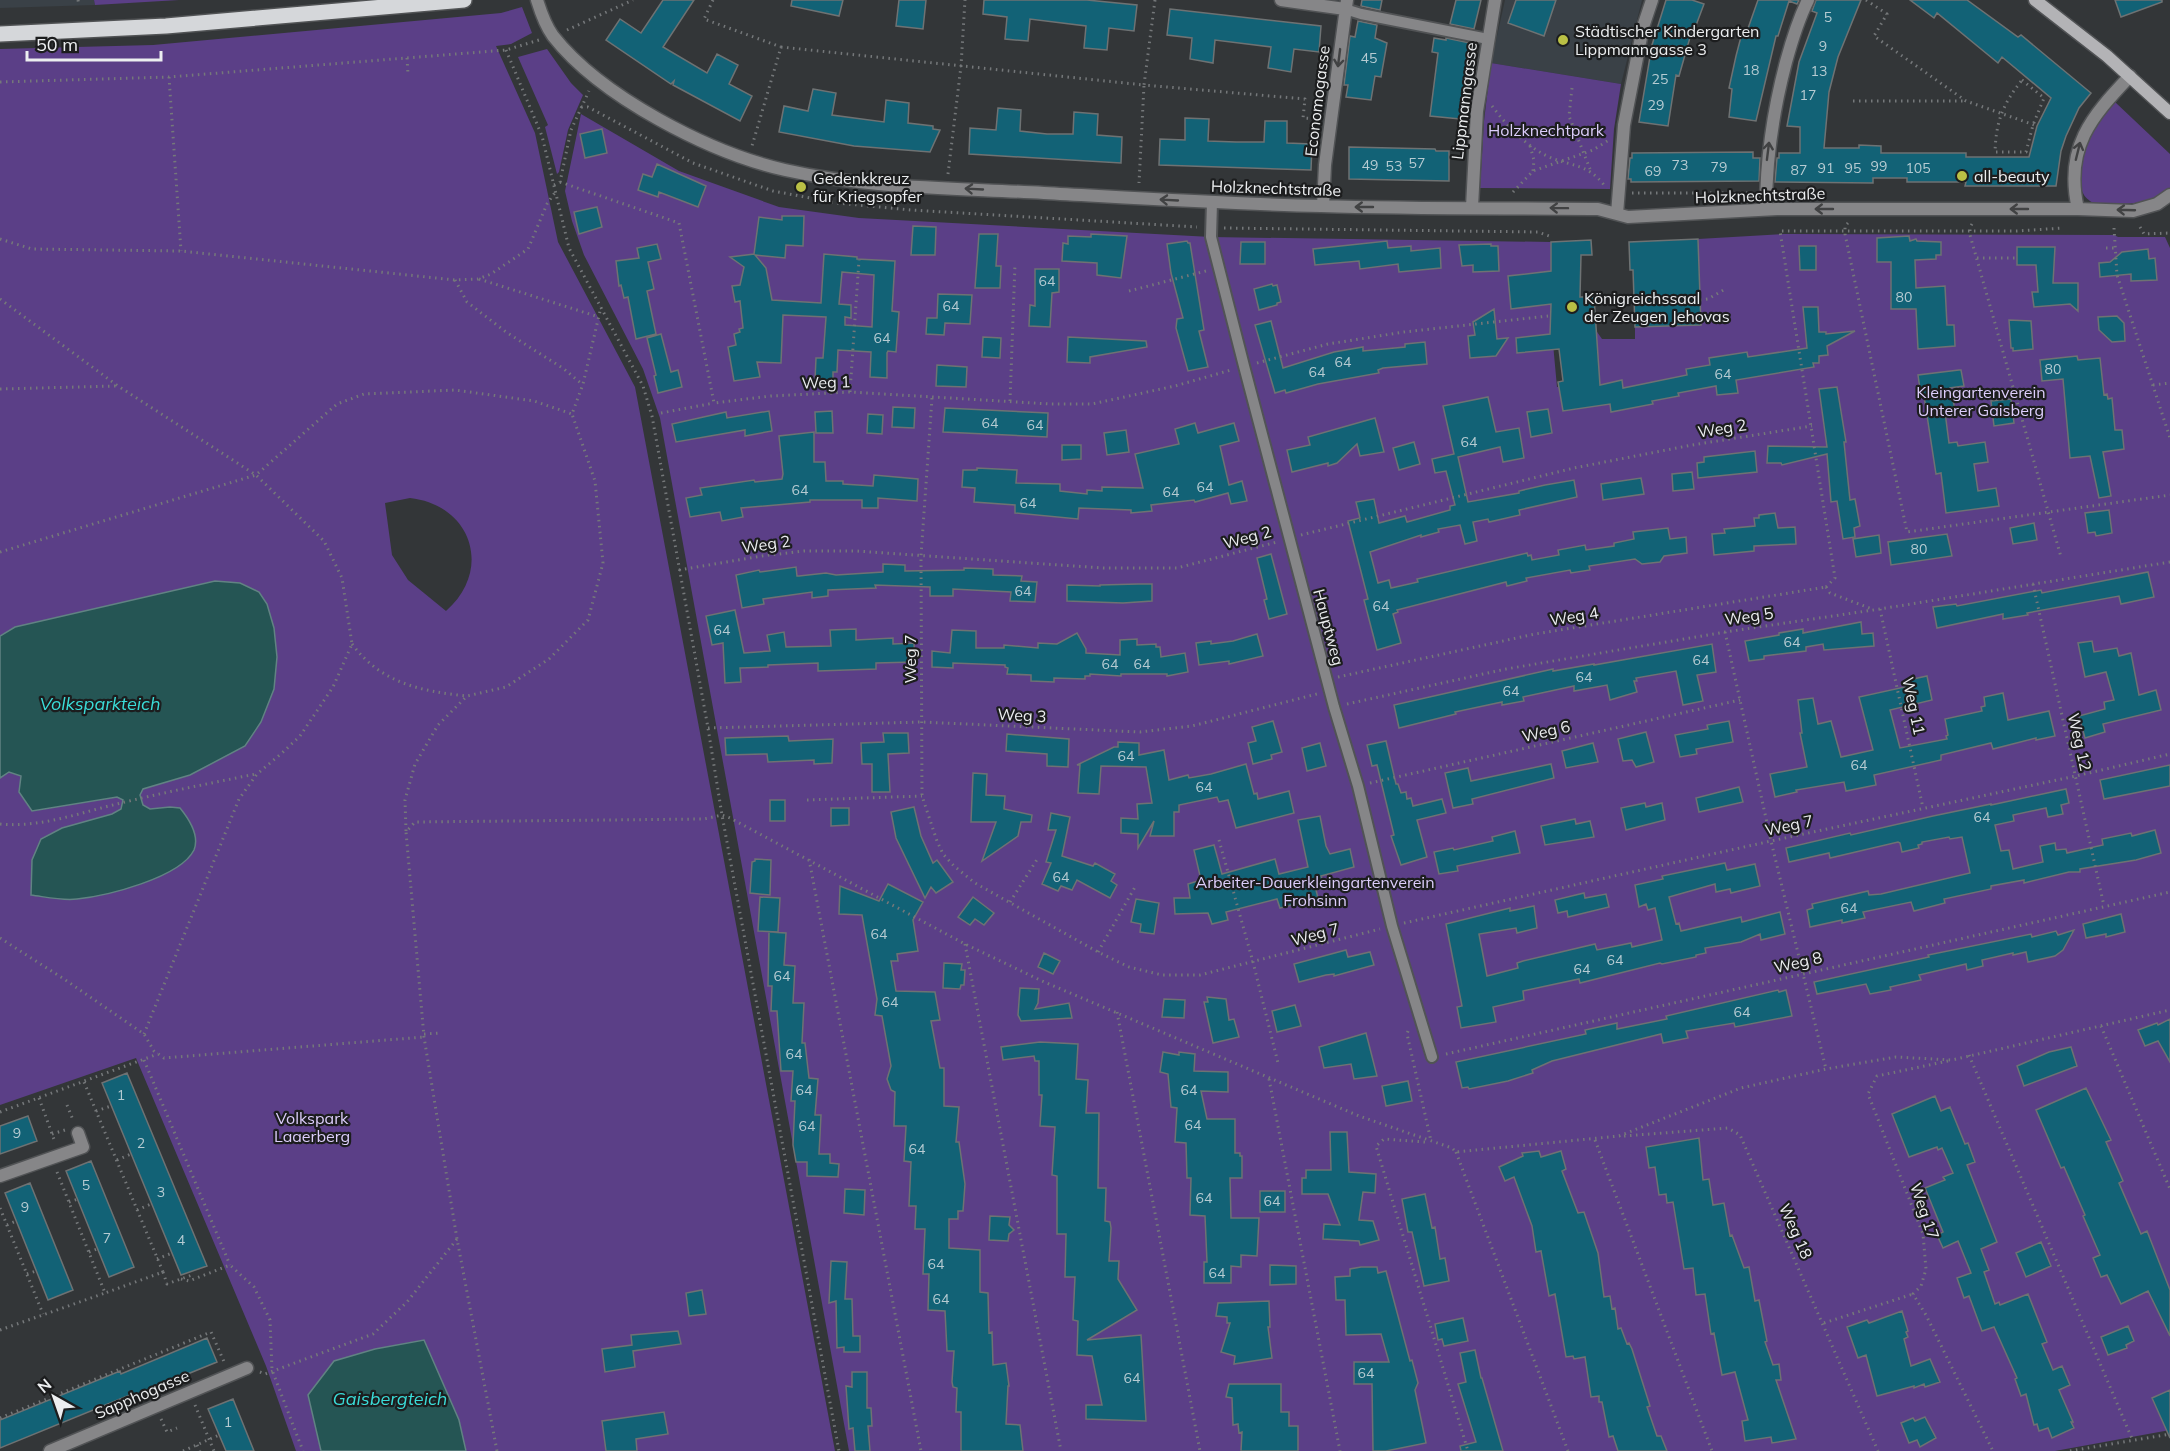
<svg xmlns="http://www.w3.org/2000/svg" width="2170" height="1451" font-family="Mulish,sans-serif">
	<style>
		.built { fill: #3a4147 }
		.green { fill: #5b3f87; fill-rule: evenodd }
		.water { fill: #255554; stroke: #618383; stroke-width: 1.5 }
		.building { fill: #126276; stroke: #6e7273; stroke-width: 1.5; fill-rule: evenodd }
		.lines { fill: none; stroke-linecap: round; stroke-linejoin: round }
		.service-casing { stroke: #515355; stroke-width: 14 }
		.minor-casing { stroke: #515355; stroke-width: 15 }
		.secondary-casing { stroke: #515355; stroke-width: 15 }
		.primary-casing { stroke: #515355; stroke-width: 18 }
		.path { stroke: #75787a; stroke-width: 3; stroke-dasharray: 1.5 4.5; stroke-linecap: butt }
		.service { stroke: #868688; stroke-width: 10 }
		.minor { stroke: #868688; stroke-width: 12 }
		.secondary { stroke: #b3b3b6; stroke-width: 12 }
		.primary { stroke: #d5d7da; stroke-width: 15 }
		.oneway { stroke: #414243 }
		.poi-dot { fill: #bac045; stroke: #1c1d1e; stroke-width: 2 }
		.labels { text-anchor: middle; stroke-width: 4.5; stroke-linejoin: round; paint-order: stroke }
		.number-label { font-size: 14px; fill: #b6cbd2 }
		.poi-label { font-size: 16px; fill: #eceef0; stroke: #1c1d1e; text-anchor: start }
		.street-label { font-size: 16px; fill: #eceef0; stroke: #1c1d1e }
		.park-label { font-size: 16px; fill: #ddcefc; stroke: #1c1d1e }
		.water-label { font-size: 18px; font-style: italic; fill: #3adcd8; stroke: #1c1d1e }
	</style>
	<rect width="100%" height="100%" fill="#333638"/>
	<path class="built" d="M0,0H94L95,5L0,8Z
		M1505,0H1642L1621,84L1491,63Z"/>
	<path class="green" d="M94,0H179L95,5Z
		M522,7L532,33L511,44L496,46L535,133L558,242L635,387L835,1451H466L459,1420L423,1340L375,1349L334,1361L308,1395L321,1451H296L266,1366L136,1058L0,1105V778L9,772L21,776L32,811L117,797L124,800L121,809L113,814L62,828L76,899C113,891 151,884 184,862L170,807L150,809L143,805L140,795L143,789L190,775L259,592L240,583L215,581L15,627L0,636V49L153,45L501,13ZM410,498C472,505 493,570 446,611L408,580L392,555L385,503Z
		M547,49L571,83L583,95L568,130L559,172L557,174L545,127L548,125L518,57Z
		M1491,63L1621,84L1614,129L1610,189L1480,188L1484,121Z
		M2115,102L2170,154V189C2147,207 2121,204 2093,203C2089,200 2085,198 2083,193C2069,170 2096,117 2115,102Z
		M581,114L679,171L779,207L859,218L1211,237L1551,242V322L1557,387L1599,377L1595,329L1602,339H1635V327L1701,325L1698,239L1784,234L2114,235L2118,237H2165L2170,248V1430L2055,1451H849L660,418L643,369L584,255L572,221L565,191Z"/>
	<path class="water" d="M215,581L240,583L259,592L267,604L274,628L277,657L274,689L261,722L245,746L190,775L143,789L140,795L143,805L150,809L170,807L180,808C189,819 200,835 194,850C180,878 106,896 77,899C63,901 46,897 31,895L32,860L41,839L62,828L112,814L121,809L123,800L117,797L32,811L19,792L21,776L9,772L0,778V636L15,627Z
		M424,1340L459,1420L466,1451H321L308,1395L334,1361L375,1349Z"/>
	<path class="building" d="M663,0H694L663,47L707,73L717,54L738,65L729,84L752,96L740,121L673,85L674,81L671,84L606,40L620,19L641,33Z
		M792,0H843L839,16L791,6Z
		M899,0H926L923,29L896,26Z
		M984,0H1087L1137,5L1134,31L1109,28L1107,50L1084,48L1086,26L1030,19L1028,41L1005,39L1007,17L983,14Z
		M1362,0H1382L1380,10L1361,6Z
		M1456,0H1481L1474,29L1450,24Z
		M1516,0H1556L1544,36L1508,23Z
		M1666,0H1692L1704,4L1695,28L1693,27L1679,76L1676,75L1668,126L1639,122L1652,45Z
		M1758,0H1799L1797,4L1789,1L1778,36H1776L1756,121L1729,117L1732,89L1729,88L1736,56L1742,33L1746,34Z
		M1816,0H1861L1838,57L1829,92L1824,148H1859V145L1881,146V153H1966V157H2029L2037,126L2051,98L2002,57L1998,63L1937,13L1934,18L1910,0H1967L2018,37L2021,35L2091,93L2079,108L2066,136L2061,151L2056,186H1965L1966,182H1907V178H1873V183L1775,182L1777,158H1779V153H1800V127L1787,126L1799,62L1817,13L1812,11Z
		M2115,0H2162V2L2121,17Z
		M1170,9L1321,26L1319,52L1294,49L1291,72L1268,68L1271,47L1215,40L1213,63L1190,59L1192,38L1167,35Z
		M1358,21L1377,25L1375,38L1387,43L1381,77L1375,76L1371,100L1346,97L1348,85H1344L1350,36L1355,37Z
		M1434,38L1446,40V38L1470,43L1471,45L1460,119L1430,116L1438,53L1432,52Z
		M813,89L836,93L832,115L884,122L886,100L909,103L908,123L933,126V129L940,130L930,152L854,146L779,132L784,106L808,111Z
		M998,108L1021,110L1020,131L1047,134H1073L1074,112L1098,114L1097,135L1122,137L1121,163L969,154L970,128L996,130Z
		M1185,118L1209,119L1208,141L1236,142H1264L1265,121H1287V143L1312,144L1311,170L1159,165L1160,139L1185,140Z
		M602,129L607,153L585,158L580,134Z
		M1349,147L1435,149L1436,151H1449V181L1349,179Z
		M1753,152V158H1760L1759,181L1631,182V179H1628L1630,158H1632V153Z
		M657,164L706,186L698,207L659,192L658,197L638,190L643,174L652,177Z
		M597,207L602,227L579,234L574,212Z
		M782,216H804L803,246L786,245L785,258L755,255L766,268L772,300L821,303L824,254L857,257V259L895,261L892,311L899,312L896,352L888,351L887,353V378L870,377L871,352L838,350L837,372H833V381L815,380L816,358H823L826,317L783,315L781,363L757,362L760,377L734,381L728,347L736,345L734,334L740,332L739,329L743,328L740,301L735,302L732,286L740,285L744,267L730,257L754,254L759,217L782,220ZM842,272L874,275L872,327L845,325V317L851,318V305L839,304Z
		M913,226L936,227L935,255H911Z
		M979,234H998L996,266H1001L1000,288H975Z
		M1091,234L1127,236L1121,278L1097,275V263L1062,261L1063,243L1068,244V236L1091,237Z
		M1909,236L1910,241L1916,239L1917,241L1941,242V255H1936V259L1915,260L1916,288L1945,286L1947,325H1954L1955,346L1918,349L1916,309H1891V262H1877V238Z
		M1698,239L1701,325L1635,327L1633,270H1630L1629,242Z
		M1591,240L1592,255H1581L1580,297H1594L1600,385L1622,380L1623,388L1687,375L1686,369L1710,365L1709,358L1747,352L1748,357L1807,348L1803,307H1818L1819,332H1826V334L1855,331L1827,346L1828,355L1819,356V363H1813L1814,367L1736,380L1738,393L1717,395L1716,386L1678,393L1679,396L1652,401L1653,404L1611,412L1610,404L1563,411L1558,382L1563,381L1559,349L1517,353L1516,338L1550,334L1551,304L1511,309L1508,276L1551,271V242Z
		M1187,241L1188,243H1190L1204,330L1199,331L1208,367L1188,371L1176,328L1177,319L1183,318L1171,273L1167,244Z
		M1387,241L1388,248L1411,246V251L1440,248L1441,268L1399,272L1398,264L1360,269L1359,261L1315,265L1313,249Z
		M1241,242H1265V264H1240Z
		M657,244L661,259L648,262L654,289L647,291L656,334L636,339L628,297L624,298L621,285L619,286L616,261L639,258L637,248Z
		M1491,244V246H1498L1499,271L1473,272V265L1462,266L1459,245Z
		M1799,246H1816V270H1800Z
		M2017,247H2055L2053,283H2078V311L2070,304L2034,307L2032,292H2038L2036,265H2017Z
		M2148,249L2149,259L2155,258L2157,280L2131,281V274L2100,277L2099,263L2110,262L2122,252Z
		M1035,269H1059V292L1052,293L1050,327L1029,326L1030,305L1035,306Z
		M1272,284L1273,286L1277,285L1281,302L1277,303V305L1259,310L1254,289Z
		M938,294L972,295L970,324L945,323L944,335L926,334L927,318H937Z
		M1494,309L1497,339L1508,338L1496,356L1470,358L1468,336L1475,335L1473,322Z
		M2117,316L2124,323L2125,341L2112,342L2099,330L2098,317Z
		M2009,320L2031,321L2033,349L2013,351V348H2011Z
		M1271,321L1283,368L1334,352L1363,347V351L1405,347V344L1425,342L1427,364L1383,368L1378,370L1379,373L1318,384L1286,393L1285,390L1275,393L1255,325Z
		M661,334L671,372L678,370L682,387L658,393L654,376L656,375L647,338Z
		M983,337L1001,338L1000,358L982,357Z
		M1068,337L1146,341L1147,347L1090,357V363L1067,362Z
		M2077,356L2078,360L2100,358L2104,395L2107,394L2108,399L2112,398L2115,430H2122L2124,449L2103,452L2111,496L2099,498L2090,456L2070,458L2063,379L2042,381L2040,360Z
		M937,365L967,367L966,387L936,386Z
		M1959,370H1961L1964,386L1950,388L1955,409L1945,412L1949,443L1957,442L1958,446L1985,442L1988,462L1974,464L1978,491L1996,488L1999,506L1946,513L1941,473L1936,474L1924,396H1921L1918,375Z
		M1837,387L1846,442H1844L1850,500L1855,499L1860,526L1854,528L1855,537L1843,539L1837,501L1831,502L1827,454L1782,465L1781,463H1767L1768,446L1827,447L1819,389Z
		M1488,397L1496,432L1519,428L1524,458L1503,462L1500,447L1458,457L1468,502L1519,493V491L1545,485L1574,480L1577,497L1519,510L1520,515L1489,522L1488,519L1473,522L1477,541L1465,544L1460,525L1438,529L1439,532L1421,537V535L1370,552L1378,583L1389,580L1391,588L1418,582L1417,579L1527,553L1528,556L1531,555L1532,560L1559,555L1558,550L1585,545L1586,550L1614,546V543L1634,539L1633,532L1668,528L1670,539L1686,537L1687,553L1664,556L1660,562L1642,564L1635,559L1589,566L1590,570L1571,573L1570,570L1526,578L1527,581L1507,586L1506,582L1397,610L1398,612L1393,614L1401,643L1377,650L1364,600L1368,599L1348,521L1360,518L1356,502L1374,499L1379,523L1405,516L1407,522L1450,510V506L1455,505L1446,471L1435,473L1432,459L1454,454L1443,406Z
		M2011,399L2014,423L1994,426L1991,401Z
		M893,407L915,408L914,428L892,427Z
		M945,408L1048,413L1047,437L943,432Z
		M1548,409L1552,433L1531,437L1527,412Z
		M769,411L772,431L745,436V430L676,442L672,424L726,412L727,418Z
		M832,411L833,433H816L815,412Z
		M868,414L883,415L882,434L867,433Z
		M1375,418L1384,452L1360,456L1357,444L1337,463L1328,466V463L1292,472L1287,450L1310,445L1308,437Z
		M1195,423L1198,433L1234,423L1239,441L1220,446L1229,485L1242,481L1247,501L1231,504L1228,493L1195,502L1194,500L1151,505L1152,511L1131,513V510L1079,508L1078,519L1015,513V505L974,502L975,488L962,487L963,470H977V468L1017,470L1016,483L1060,484V491L1087,494V490L1102,491V487L1143,488L1135,454L1179,444L1175,429Z
		M1126,430L1129,452L1107,455L1104,433Z
		M814,432V462H825L826,481H843V484L873,486L874,475L918,479L917,501L878,498V508H862V500H810V502L741,508L743,517L722,521L720,512L690,517L686,498L702,495L700,488L754,480L755,482L782,479L783,474L779,436Z
		M1414,442L1420,464L1399,470L1393,448Z
		M1062,445H1081V459L1062,460Z
		M1755,451L1757,472L1698,478L1697,463L1704,462V457Z
		M1692,472L1694,489L1673,491L1672,474Z
		M1641,478L1644,494L1603,500L1601,484Z
		M2109,510L2112,533L2096,536L2095,532L2088,533L2085,513Z
		M1775,513L1778,528L1795,527L1796,544L1754,546V551L1714,555L1712,534L1725,533L1724,529L1755,526L1754,518H1759V515Z
		M2034,523L2037,540L2013,544L2010,528Z
		M1947,534L1952,556L1891,565L1888,542Z
		M1879,535L1881,553L1856,557L1853,539Z
		M1271,554L1287,614L1269,619L1264,600L1267,599L1257,558Z
		M883,564L905,565V571L964,570V568L993,569V575L1022,576L1021,581L1037,582L1035,602L1010,601L1011,592L953,589V596H930V587L875,585L876,588L828,590V596L812,598V592L763,599L764,604L742,608L736,575L759,570L760,572L796,567L797,576H799L826,573L836,575L883,572Z
		M2148,572L2154,597L2121,604L2119,596L2027,613L2028,615L2003,619V614L1937,628L1933,607L1956,604L1957,606L2041,590L2042,593Z
		M1138,584H1152V601L1123,603L1067,601V585L1100,586V585Z
		M735,610L744,653L770,651L767,635L784,632L786,647L831,646L830,630L856,629V640L893,638V644L914,643L915,662L876,663V669L818,671V663L768,665V667L740,668L741,682L725,683L723,643L712,645L706,616Z
		M1861,622L1862,634L1873,633L1874,646L1824,650L1823,644L1806,647V651L1764,656V659L1749,661L1745,641L1779,635V633L1803,629V633Z
		M952,630L976,631V648H1004V645L1038,648V643L1057,644L1077,633L1086,649V653L1120,655V640L1137,639V645L1156,644V647H1160L1161,657L1185,653L1188,672L1167,676V674H1121V676L1090,674V676H1085V679L1054,678V682L1031,681V675L1007,674L1008,668L1005,667V665L953,663V668L932,667V651L950,653Z
		M1257,634L1263,656L1229,664V661L1199,665L1196,643L1211,641V644L1233,641Z
		M2092,641L2094,652L2117,648L2119,656L2131,653L2139,695L2156,690L2161,710L2103,724L2105,732L2085,738L2079,716L2105,709L2104,702L2114,700L2106,672L2085,677L2078,643Z
		M1712,644L1716,672L1697,675L1703,701L1683,705L1676,671L1636,678L1637,681H1634L1637,692L1610,700L1607,685L1574,691V686L1523,697L1524,701L1502,705V702L1455,712L1456,714L1399,728L1394,705L1553,669V671L1594,664V665Z
		M1927,676L1932,700L1890,710L1900,748L1947,739L1946,736L1948,735L1945,719L1982,711L1981,707L1985,706L1984,697L2003,693L2008,720L2049,711L2055,736L2036,740V738L1993,749L1991,743L1941,755V760L1874,775L1876,785L1846,791L1844,782L1796,790L1797,792L1775,797L1770,774L1807,767L1800,733H1802L1798,700L1813,698L1818,724L1831,721L1841,757L1873,750L1859,697L1905,687L1904,681Z
		M1273,721L1282,752L1271,755L1272,759L1253,764L1248,743L1256,741L1252,727Z
		M1729,721L1733,742L1696,749L1697,754L1680,757L1675,735L1708,729L1707,725Z
		M1646,732L1654,762L1636,767L1632,760L1623,761L1618,739Z
		M883,733H908L909,753L888,754L890,792H872V764H862L861,743L884,742Z
		M1007,734L1069,739L1068,767L1047,766V754L1006,751Z
		M788,736L789,741L833,739L832,763L814,764V760L768,762L767,754L726,755L725,738Z
		M1386,741L1396,784H1398L1401,793L1406,792L1407,799L1411,798L1413,806L1442,799L1446,813L1417,820L1427,857L1401,865L1391,836L1394,835L1377,765L1372,766L1367,745Z
		M1118,742L1139,743V755L1164,750L1169,780L1188,775L1189,778L1211,774L1246,764L1254,794L1257,793L1258,799L1289,791L1294,813L1236,828L1228,800L1219,802L1217,797L1179,805V812H1174V836H1150L1154,821L1138,848V834L1121,833V818L1138,819L1137,804L1152,803L1146,767L1101,766L1099,794L1078,793L1080,765H1077L1114,747H1118Z
		M1320,743L1326,766L1307,771L1302,748Z
		M1593,743L1598,762L1566,768L1562,751Z
		M1551,764L1554,778L1472,799L1473,804L1453,808L1445,773L1468,768L1471,781Z
		M2170,765V786L2104,799L2100,780Z
		M973,773L987,774L986,795L1005,796L1004,809L1032,815L1031,822H1021L1018,836L982,861L996,822H971Z
		M1739,787L1743,802L1699,812L1696,798Z
		M2066,789L2069,803L2061,805L2063,814L2048,817L2046,808L2013,815L2014,821L1995,825L2001,851L2009,850L2013,869L2043,862L2040,846L2055,843L2056,850L2066,849L2067,853L2103,845L2102,839L2131,833L2132,836L2155,830L2161,853L2136,860L2080,869V872H2069L2024,883V880L1991,886V889L1944,899L1945,903L1914,911L1911,902L1863,912L1865,918L1842,923V920L1810,927L1807,910L1813,908L1812,904L1868,891L1869,895L1881,894L1970,873L1962,837L1950,839L1949,837L1922,842V844L1918,845L1919,848L1902,852L1900,843L1898,842L1830,858L1829,853L1789,862L1786,848L1850,833L1851,835L1933,816L1991,804V805Z
		M770,800H785V821H770Z
		M1645,803L1646,807L1662,803L1665,820L1626,830L1621,808Z
		M914,807L921,836L933,863L937,860L953,882L936,893L931,887L925,898L896,838L891,812Z
		M831,808H849V825L831,826Z
		M1051,813L1070,817L1062,856L1093,866L1095,863L1115,874L1111,881L1117,885L1110,898L1077,880L1072,890L1061,886L1058,891L1042,884L1051,863L1046,862L1056,830H1048Z
		M1320,816L1326,846L1330,854L1350,849L1354,867L1321,876L1325,887L1316,890L1318,898L1280,908L1277,899L1226,912L1228,920L1212,924L1208,913L1175,914L1174,898H1190L1188,884L1201,880L1194,850L1214,845L1222,874L1275,859L1279,874L1308,867L1298,820Z
		M1575,819L1576,824L1590,821L1594,837L1545,845L1541,826Z
		M1515,831L1520,853L1457,866L1458,871L1439,874L1434,852L1453,848L1454,850L1493,841L1492,837Z
		M755,859L771,860L770,895L750,893L752,862L755,861Z
		M1725,863L1727,870L1755,864L1760,886L1731,893L1730,889L1716,892L1715,884L1669,897L1676,924L1679,923L1681,931L1741,917L1742,922L1780,912L1785,934L1761,940L1760,934L1741,942L1705,948L1706,953L1696,955V957L1662,964L1660,963L1580,983L1579,979L1523,991L1524,1000L1493,1007L1496,1022L1461,1028L1457,1007L1462,1006L1446,924L1510,908V911L1534,906L1537,928L1517,933L1516,928L1479,934L1487,976L1518,968L1517,963L1523,961L1595,944L1597,950L1631,943L1632,947L1662,940L1655,908L1648,910L1646,904L1639,907L1635,885L1663,879L1662,876Z
		M888,884L923,902L913,920L918,951L897,954L898,961H891L896,991L935,992L940,1020L931,1021L940,1068H944V1106L959,1107L956,1142H959L965,1184L963,1211H958V1219H949V1248L980,1250V1292L988,1293L989,1333L992,1332L993,1365L1006,1363L1009,1386H1008L1006,1424L1020,1425L1023,1451H961V1412H956L957,1388L953,1387L952,1382L954,1351H947L945,1311L928,1310L929,1274H923L925,1229H915L916,1206H909L911,1162L904,1161L906,1126H894L895,1092L891,1090L887,1079L891,1066L882,1016L875,1015L877,999L862,915L839,914L840,886L879,901Z
		M1584,893L1585,898L1606,894L1609,907L1568,917L1567,911L1558,913L1555,900Z
		M760,897L780,898L778,932L758,931Z
		M973,897L994,913L984,925L975,919L970,925L958,917Z
		M1136,899L1159,903L1154,934L1140,932L1141,924L1131,922Z
		M2121,914L2125,932L2106,937V934L2086,938L2083,924Z
		M2074,930L2063,950L2055,956L2028,962L2026,952L2013,955V953L1982,960L1983,966L1967,970L1966,964L1919,975L1921,980L1890,987L1891,990L1870,994L1866,984L1817,994L1814,982L1929,957L1928,955L2031,934L2032,937L2056,931L2058,935Z
		M769,932L786,933L784,965L795,966L793,1003H804L802,1043H805L809,1078L818,1079L815,1115H821L819,1154H830V1163L839,1164L838,1177L807,1176V1162H796L793,1145L795,1101H791L793,1071H781L777,1011H771L772,986H768Z
		M1346,950L1348,957L1370,952L1374,965L1334,976V974L1326,975L1299,982L1294,964Z
		M1044,953L1060,961L1053,974L1038,967Z
		M944,963L962,964L961,970H965L964,985H961L960,989L943,988Z
		M1020,988L1039,989L1038,1003L1035,1009L1069,1003L1072,1018L1021,1021L1018,1015Z
		M1778,990L1779,992L1786,990L1792,1016L1735,1027L1734,1023L1686,1031L1688,1038L1663,1043L1661,1034L1552,1061L1532,1070L1533,1073L1508,1081L1469,1089L1468,1087L1462,1088L1456,1062L1586,1034L1585,1030L1617,1023V1029L1667,1019L1666,1016Z
		M1207,997L1226,999L1229,1020L1234,1019L1239,1037L1213,1043L1204,1002H1208Z
		M1164,999L1185,1000L1184,1018L1162,1017Z
		M1295,1005L1301,1026L1277,1032L1272,1011Z
		M2170,1019V1062L2158,1041L2145,1046L2138,1030L2157,1023L2158,1025Z
		M1366,1033L1377,1076L1354,1079L1351,1064L1324,1068L1319,1047Z
		M1040,1042L1078,1044L1076,1079L1088,1080L1086,1113H1099L1098,1188H1106L1105,1221L1110,1222L1111,1228L1109,1261H1119L1118,1279L1137,1310L1087,1340L1141,1335L1146,1421L1086,1419V1405H1102L1092,1356L1077,1355L1078,1321L1073,1320L1075,1277H1065L1066,1234H1057V1176L1052,1175L1055,1127L1040,1126L1042,1095H1039V1061H1035L1034,1056L1003,1060L1001,1047Z
		M2071,1047L2077,1066L2024,1086L2017,1066L2049,1052Z
		M1163,1052L1179,1055V1052L1195,1054L1194,1071L1228,1072V1092L1201,1091L1207,1119H1235V1153H1240V1156H1242V1178H1230L1231,1218H1259L1257,1256L1241,1255V1267L1231,1266V1283H1204V1262H1207L1205,1216L1190,1215L1191,1178H1187L1186,1143L1175,1142L1177,1108L1171,1107L1168,1074L1160,1072Z
		M127,1073L207,1266L181,1275L102,1083Z
		M1408,1081L1412,1101L1386,1106L1382,1086Z
		M2086,1088L2111,1140L2106,1142L2123,1181L2119,1183L2141,1234L2147,1231L2170,1290V1336L2148,1291L2121,1304L2107,1275L2101,1277L2093,1258L2100,1255L2083,1216L2085,1215L2064,1167L2061,1168L2036,1110Z
		M1935,1096L1941,1111L1950,1107L1965,1144L1968,1143L1975,1162L1967,1165L1997,1242L1981,1249L1989,1270L1984,1272L1995,1304L1999,1302L2000,1305L2028,1294L2047,1342L2042,1344L2053,1370L2062,1366L2070,1385L2059,1390L2073,1422H2071L2074,1428L2052,1438L2048,1428L2039,1431L2037,1424L2034,1425L2026,1394L2021,1396L2015,1379L2017,1378L1994,1327L1982,1331L1969,1296L1964,1298L1957,1278L1971,1273L1958,1241L1943,1248L1937,1235L1943,1232L1925,1188L1945,1180L1943,1177L1953,1173L1942,1148L1938,1150L1937,1147L1909,1157L1892,1114Z
		M28,1116L37,1141L0,1154V1126Z
		M1330,1132H1347L1349,1172L1376,1174L1375,1193L1363,1192L1359,1220L1373,1221L1379,1240L1360,1245L1359,1241L1323,1239L1324,1224L1340,1225L1328,1194H1302V1178H1306V1170H1331Z
		M1699,1138L1703,1180L1709,1179L1713,1205L1724,1203L1730,1236L1732,1235L1744,1268L1749,1267L1755,1301L1759,1300L1767,1341L1765,1342L1773,1365L1779,1364L1781,1380H1776L1796,1439L1772,1443L1771,1437L1745,1441L1742,1421L1748,1420L1735,1372L1722,1375L1714,1333L1711,1334L1705,1294L1696,1295L1693,1268L1684,1269L1673,1202L1667,1203L1666,1194L1659,1195L1655,1167L1649,1168L1646,1147Z
		M1539,1151L1541,1157L1561,1151L1566,1169L1562,1171L1578,1213L1584,1212L1598,1253L1604,1297L1610,1296L1612,1309L1615,1308L1618,1329L1621,1328L1627,1344L1629,1343L1632,1349L1650,1406L1647,1407L1657,1436H1661L1667,1451H1618L1613,1436L1609,1437L1602,1402H1599V1396L1591,1397L1585,1357L1574,1359L1573,1356L1566,1357L1555,1294L1549,1296L1541,1251L1536,1252L1532,1226L1514,1177L1505,1181L1499,1167L1523,1156L1522,1153Z
		M91,1161L134,1267L109,1277L66,1171Z
		M30,1183L73,1290L48,1300L5,1193Z
		M845,1189L865,1190L864,1215L844,1213Z
		M1260,1191H1285V1212H1260Z
		M1425,1194L1432,1228L1435,1227L1440,1259L1445,1258L1449,1281L1424,1286L1412,1232H1408L1402,1199Z
		M990,1216L1010,1217L1009,1225L1014,1230L1009,1234L1008,1241L989,1240Z
		M2041,1242L2051,1266L2026,1277L2016,1253Z
		M831,1261L847,1262L845,1299H852L853,1336H860V1352H844V1347L837,1348L836,1301L829,1303Z
		M1270,1265L1296,1266V1284L1270,1285Z
		M1361,1267H1377L1378,1273L1386,1271L1410,1361L1412,1360L1418,1383L1415,1390L1426,1443L1386,1451H1373L1372,1384H1354V1362H1389L1381,1334L1346,1335L1345,1300H1336L1335,1277L1350,1276V1269Z
		M702,1290L706,1314L689,1316L686,1293Z
		M1269,1301L1270,1327H1268L1272,1358L1234,1364L1235,1356L1221,1352L1230,1323H1227V1317L1216,1316L1218,1303Z
		M1902,1311L1908,1331L1906,1332L1908,1337L1904,1339L1911,1366L1930,1359L1940,1382L1925,1387L1924,1384L1914,1388V1386L1877,1396L1866,1355L1858,1358L1847,1327L1867,1320L1869,1323Z
		M1463,1318L1468,1341L1444,1346L1442,1339L1438,1340L1435,1324Z
		M2128,1326L2134,1341L2126,1345L2127,1348L2108,1355L2101,1337Z
		M678,1331L681,1344L633,1351L635,1367L605,1372L602,1349L632,1345L631,1335Z
		M207,1338L217,1362L131,1397L130,1395L0,1448V1420L120,1371L121,1374Z
		M1475,1350L1481,1378H1482L1503,1451H1461L1460,1446L1476,1442L1458,1384L1466,1382L1460,1353Z
		M852,1372H867V1408H871L872,1426H868L870,1451H855L853,1428L849,1429L846,1386L852,1387Z
		M1229,1384H1281V1412H1289V1426H1298V1451H1241L1242,1432L1239,1433L1238,1424L1233,1425L1232,1398L1226,1397Z
		M2170,1390V1438L2152,1398Z
		M233,1399L254,1451H226L208,1409Z
		M664,1412L668,1434L636,1439L637,1451H606L602,1421Z
		M1925,1417L1936,1438L1920,1447L1917,1440L1909,1443L1901,1423L1913,1418L1915,1421Z"/>
	<g class="lines">
		<defs>
			<path id="service" d="M1345,9L1361,14L1488,39
				M1212,202L1211,237L1244,366L1334,707L1358,786L1392,926L1432,1057"/>
			<path id="minor" d="M537,0C541,13 545,25 553,36C601,97 710,153 785,170C869,189 958,188 1044,193C1136,198 1228,204 1321,206C1413,209 1506,208 1598,209L1628,217L1777,209H2078L2133,211L2157,204L2170,195
				M1281,0L1345,9
				M1323,206L1325,165L1347,0
				M1472,207L1477,111L1495,0
				M1766,209C1766,158 1773,111 1786,62C1792,40 1798,20 1808,0
				M2078,209C2064,148 2091,117 2130,76
				M1617,214L1624,125L1643,27L1652,0
				M0,1176L83,1147L78,1133
				M50,1451L247,1368"/>
			<path id="secondary" d="M2035,0L2107,56L2170,113"/>
			<path id="primary" d="M0,34L166,26L464,0"/>
		</defs>
		<use href="#service" class="service-casing"/>
		<use href="#minor" class="minor-casing"/>
		<use href="#secondary" class="secondary-casing"/>
		<use href="#primary" class="primary-casing"/>
		<path class="path" d="M78,0L79,6
			M713,0L704,19L781,47L752,146
			M1155,0L1144,85L1305,99L1303,118L1318,119
			M1866,0L1887,14L1874,36L1966,101L2037,126
			M567,30L633,0
			M781,47L1144,85L1139,183
			M506,50L542,136L569,248L643,386L652,416L708,728L722,815L839,1451
			M407,58L408,74
			M169,77L181,251
			M2022,80L2044,98L2033,125L2026,152H1995C1996,121 2003,104 2022,80Z
			M0,82L169,77L506,50L539,40
			M1572,88L1569,116L1590,169
			M1853,101H1965
			M1492,106C1507,126 1525,145 1547,156C1570,167 1586,162 1604,185
			M581,107H588L693,163L773,191L837,203L911,210L1197,227
			M1530,146L1534,160L1533,171
			M948,174L961,66L965,0
			M560,182L679,223L714,403L771,396L850,392L1050,404H1092L1175,386L1231,370
			M554,185L560,182L571,130L589,91
			M1513,192L1533,171L1593,150L1609,140
			M1632,193H1752
			M1848,223L1845,226V234L1907,532L2170,495
			M1972,224L1970,227V235L2061,557
			M2140,227L2144,234L2170,233
			M1224,228L1538,232L1549,236
			M2114,228L2117,275L2170,438
			M0,239L32,249L181,251L455,280L478,279L491,274L528,249L547,204L556,191
			M2106,248H2115
			M1977,258H2016
			M479,279L599,317
			M455,280L467,302L506,332L564,369L582,384
			M1129,291L1206,271
			M0,299L118,386L256,475L324,541L342,578L352,644L333,687L300,736L282,753L257,774L239,799L144,1034
			M1700,300L1708,299L1727,288
			M1257,363L1328,344L1404,332L1548,316
			M2153,385L2170,383
			M0,389L116,386
			M850,392L859,260
			M932,398L921,556L922,796L937,841L943,854L954,866L975,883L1098,952L1129,967L1162,975H1200L1380,929
			M1010,401L1015,264
			M661,413L714,403
			M1301,535L1574,468L1692,445L1812,426
			M0,552L256,475L337,404L364,394L455,390L534,401L572,414
			M679,570L762,556L804,551H856L1103,568H1177L1277,542
			M2033,584L2104,906
			M1826,587L1835,578L1780,231H2017L2063,228
			M1826,587L1830,593L1872,609
			M1880,609L1923,808
			M1725,632L1771,841L1826,1069
			M352,644C381,683 420,691 466,696
			M1338,677L1535,634L1826,587
			M1347,704L1506,669L1725,632L1880,609L2170,562
			M708,728L922,722L1140,732L1192,726L1317,694
			M1370,783L1740,700
			M807,800L922,796
			M0,824C41,828 82,812 121,803C166,792 211,783 256,774
			M406,831L405,800L415,764L438,725L467,696L506,687L549,659L588,620L603,563L595,481L572,414L583,384L601,307
			M1219,840L1253,962L1278,1063
			M809,859L921,1451
			M1010,902L1038,858
			M1404,923L1771,841L2076,776L2170,754
			M0,938L64,979L144,1034L154,1051L164,1058L424,1037
			M965,944L1061,1451
			M1098,952L1135,887
			M1117,1012L1200,1451
			M2101,1026L2170,1189
			M1408,1031L1407,1034L1431,1141
			M424,1034L440,1033
			M1446,1054L2170,892
			M1969,1055L2133,1441
			M144,1060L230,1265
			M1948,1061L1877,1076L1868,1094L1923,1234L1926,1269L1921,1286L1913,1294L1926,1315L1993,1451
			M1269,1079L1340,1451
			M39,1098L55,1142
			M67,1105L73,1120
			M96,1111L111,1106
			M0,1112L158,1054
			M52,1134L65,1130
			M1624,1136L1728,1128L1740,1135L1878,1451
			M1595,1140L1712,1451
			M1425,1142L1384,1139L1376,1146L1468,1451
			M1456,1152L1568,1451
			M117,1160L131,1154
			M57,1172L105,1293L163,1272L84,1082
			M69,1202L78,1199
			M0,1208L43,1314
			M137,1210L151,1204
			M7,1225L16,1221
			M89,1252L97,1249
			M157,1259L172,1253
			M163,1272L167,1284L192,1275
			M27,1274L36,1271
			M181,1279L189,1281L230,1265L254,1287L270,1320L272,1370L303,1451
			M1824,1323L1913,1294
			M0,1330L105,1293
			M260,1372L265,1374L373,1334L407,1302L457,1239
			M195,1405L214,1451
			M0,1418L211,1332L225,1364
			M161,1419L167,1432L177,1428
			M197,1445L200,1451
			M183,1451L219,1435
			M497,1451L457,1239L424,1037L406,832L415,822L704,819L722,815L730,818L965,944L1042,981L1359,1116L1452,1148L1456,1152L1619,1136L1741,1088L1826,1069L1896,1057L1952,1060L2170,1010
			M2070,1451L2170,1434"/>
		<use href="#service" class="service"/>
		<use href="#minor" class="minor"/>
		<use href="#secondary" class="secondary"/>
		<use href="#primary" class="primary"/>
	</g>
	<defs><path id="oneway-shaft" d="M-6 0H5M1.5-3L5.5 0L1.5 3" fill="none" stroke-width="1.6" stroke-linecap="round" stroke-linejoin="round" transform="scale(1.5)"/></defs>
	<g class="oneway">
		<use href="#oneway-shaft" transform="translate(1339 58) rotate(97)"/>
		<use href="#oneway-shaft" transform="translate(1768 151) rotate(-83)"/>
		<use href="#oneway-shaft" transform="translate(2078 151) rotate(-76)"/>
		<use href="#oneway-shaft" transform="translate(974 189) rotate(-177)"/>
		<use href="#oneway-shaft" transform="translate(1169 200) rotate(-177)"/>
		<use href="#oneway-shaft" transform="translate(1364 207) rotate(-180)"/>
		<use href="#oneway-shaft" transform="translate(1559 208) rotate(-179)"/>
		<use href="#oneway-shaft" transform="translate(1824 209) rotate(180)"/>
		<use href="#oneway-shaft" transform="translate(2019 209) rotate(180)"/>
		<use href="#oneway-shaft" transform="translate(2126 210) rotate(-178)"/>
	</g>
	<g class="poi-dot">
		<circle cx="1563" cy="40" r="6"/>
		<circle cx="1962" cy="176" r="6"/>
		<circle cx="801" cy="187" r="6"/>
		<circle cx="1572" cy="307" r="6"/>
	</g>
	<g class="labels">
		<g class="number-label">
			<text x="1828" y="22">5</text>
			<text x="1823" y="51">9</text>
			<text x="1369" y="63">45</text>
			<text x="1751" y="75">18</text>
			<text x="1819" y="76">13</text>
			<text x="1660" y="84">25</text>
			<text x="1808" y="100">17</text>
			<text x="1656" y="110">29</text>
			<text x="1417" y="168">57</text>
			<text x="1370" y="170">49</text>
			<text x="1680" y="170">73</text>
			<text x="1394" y="171">53</text>
			<text x="1879" y="171">99</text>
			<text x="1719" y="172">79</text>
			<text x="1826" y="173">91</text>
			<text x="1853" y="173">95</text>
			<text x="1918" y="173">105</text>
			<text x="1799" y="175">87</text>
			<text x="1653" y="176">69</text>
			<text x="1047" y="286">64</text>
			<text x="1904" y="302">80</text>
			<text x="951" y="311">64</text>
			<text x="882" y="343">64</text>
			<text x="1343" y="367">64</text>
			<text x="2053" y="374">80</text>
			<text x="1317" y="377">64</text>
			<text x="1723" y="379">64</text>
			<text x="990" y="428">64</text>
			<text x="1035" y="430">64</text>
			<text x="1469" y="447">64</text>
			<text x="1205" y="492">64</text>
			<text x="800" y="495">64</text>
			<text x="1171" y="497">64</text>
			<text x="1028" y="508">64</text>
			<text x="1919" y="554">80</text>
			<text x="1023" y="596">64</text>
			<text x="1381" y="611">64</text>
			<text x="722" y="635">64</text>
			<text x="1792" y="647">64</text>
			<text x="1701" y="665">64</text>
			<text x="1110" y="669">64</text>
			<text x="1142" y="669">64</text>
			<text x="1584" y="682">64</text>
			<text x="1511" y="696">64</text>
			<text x="1126" y="761">64</text>
			<text x="1859" y="770">64</text>
			<text x="1204" y="792">64</text>
			<text x="1982" y="822">64</text>
			<text x="1061" y="882">64</text>
			<text x="1849" y="913">64</text>
			<text x="879" y="939">64</text>
			<text x="1615" y="965">64</text>
			<text x="1582" y="974">64</text>
			<text x="782" y="981">64</text>
			<text x="890" y="1007">64</text>
			<text x="1742" y="1017">64</text>
			<text x="794" y="1059">64</text>
			<text x="804" y="1095">64</text>
			<text x="1189" y="1095">64</text>
			<text x="121" y="1100">1</text>
			<text x="1193" y="1130">64</text>
			<text x="807" y="1131">64</text>
			<text x="17" y="1138">9</text>
			<text x="141" y="1148">2</text>
			<text x="917" y="1154">64</text>
			<text x="86" y="1190">5</text>
			<text x="161" y="1197">3</text>
			<text x="1204" y="1203">64</text>
			<text x="1272" y="1206">64</text>
			<text x="25" y="1212">9</text>
			<text x="107" y="1243">7</text>
			<text x="181" y="1245">4</text>
			<text x="936" y="1269">64</text>
			<text x="1217" y="1278">64</text>
			<text x="941" y="1304">64</text>
			<text x="1366" y="1378">64</text>
			<text x="1132" y="1383">64</text>
			<text x="228" y="1427">1</text>
		</g>
		<g class="poi-label">
			<text x="1575" y="37">Städtischer Kindergarten<tspan x="1575" dy="18">Lippmanngasse 3</tspan></text>
			<text x="1974" y="182">all-beauty</text>
			<text x="813" y="184">Gedenkkreuz<tspan x="813" dy="18">für Kriegsopfer</tspan></text>
			<text x="1584" y="304">Königreichssaal<tspan x="1584" dy="18">der Zeugen Jehovas</tspan></text>
		</g>
		<g class="street-label">
			<text transform="translate(1317 101) rotate(-83)" y="6">Economogasse</text>
			<text transform="translate(1464 101) rotate(-83)" y="6">Lippmanngasse</text>
			<text transform="translate(1276 188) rotate(2)" y="6">Holzknechtstraße</text>
			<text transform="translate(1760 195) rotate(-2)" y="6">Holzknechtstraße</text>
			<text transform="translate(826 382) rotate(-2)" y="6">Weg 1</text>
			<text transform="translate(1722 428) rotate(-9)" y="6">Weg 2</text>
			<text transform="translate(1247 537) rotate(-15)" y="6">Weg 2</text>
			<text transform="translate(766 544) rotate(-8)" y="6">Weg 2</text>
			<text transform="translate(1574 616) rotate(-9)" y="6">Weg 4</text>
			<text transform="translate(1749 616) rotate(-8)" y="6">Weg 5</text>
			<text transform="translate(1329 627) rotate(75)" y="6">Hauptweg</text>
			<text transform="translate(910 659) rotate(-90)" y="6">Weg 7</text>
			<text transform="translate(1914 706) rotate(78)" y="6">Weg 11</text>
			<text transform="translate(1022 715) rotate(3)" y="6">Weg 3</text>
			<text transform="translate(1546 731) rotate(-13)" y="6">Weg 6</text>
			<text transform="translate(2080 742) rotate(77)" y="6">Weg 12</text>
			<text transform="translate(1789 825) rotate(-12)" y="6">Weg 7</text>
			<text transform="translate(1315 934) rotate(-15)" y="6">Weg 7</text>
			<text transform="translate(1798 962) rotate(-13)" y="6">Weg 8</text>
			<text transform="translate(1925 1211) rotate(71)" y="6">Weg 17</text>
			<text transform="translate(1796 1231) rotate(66)" y="6">Weg 18</text>
			<text transform="translate(142 1394) rotate(-23)" y="6">Sapphogasse</text>
		</g>
		<g class="park-label">
			<text x="1546" y="136">Holzknechtpark</text>
			<text x="1981" y="398">Kleingartenverein<tspan x="1981" dy="18">Unterer Gaisberg</tspan></text>
			<text x="1315" y="888">Arbeiter-Dauerkleingartenverein<tspan x="1315" dy="18">Frohsinn</tspan></text>
			<text x="312" y="1124">Volkspark<tspan x="312" dy="18">Laaerberg</tspan></text>
		</g>
		<g class="water-label">
			<text x="100" y="710">Volksparkteich</text>
			<text x="390" y="1405">Gaisbergteich</text>
		</g>
	</g>
	<g transform="translate(54 1397) rotate(320)" stroke="#1c1d1e" stroke-width="4.5" paint-order="stroke">
	<path d="M0-4.5L10 22L0 15L-10 22Z" fill="#eceef0"/>
	<text y="-9" font-size="16" font-weight="bold" text-anchor="middle" fill="#eceef0">N</text>
	</g>
	<path d="M27 51v9h134v-9" fill="none" stroke="#eceef0" stroke-width="3"/>
	<text x="36" y="51" font-size="18" fill="#eceef0" stroke="#1c1d1e" stroke-width="4.5" paint-order="stroke">50 m</text>
</svg>
